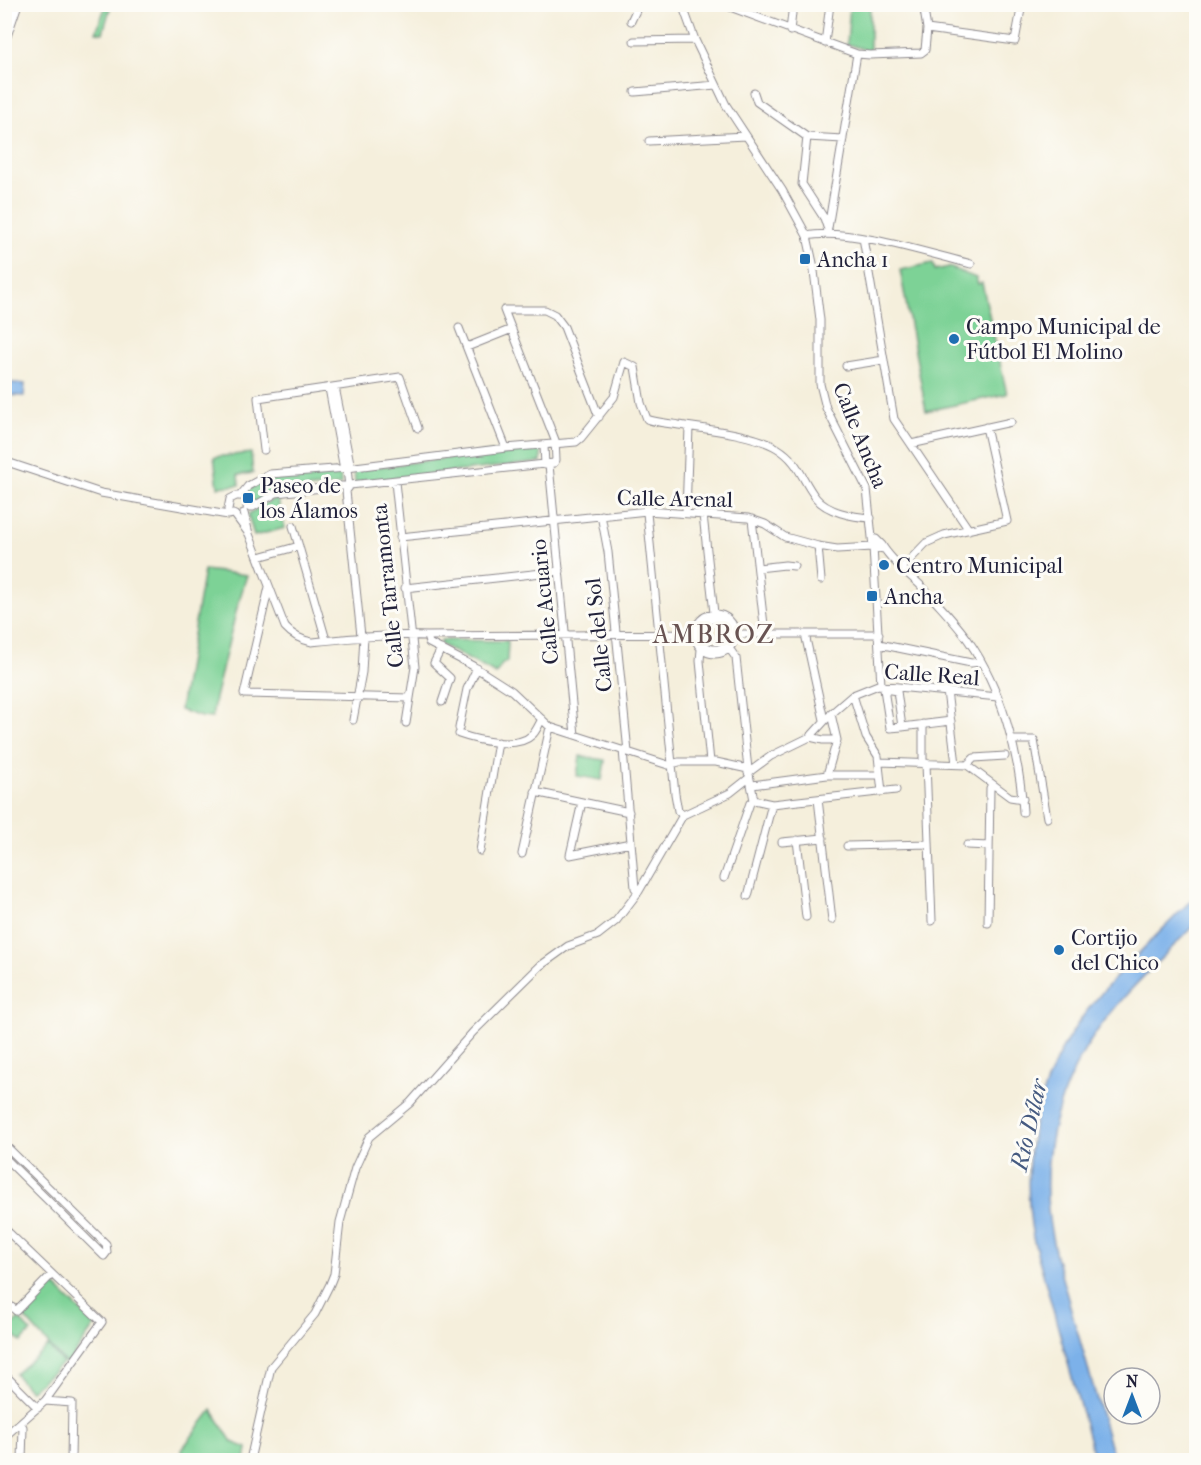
<svg xmlns="http://www.w3.org/2000/svg" width="1201" height="1465" font-family="'IM FELL French Canon',serif">
	<style>
		.green { fill: #7dd296; stroke: #507a68; stroke-width: 1.5 }
		.water { fill: #7bb1e9; stroke: #4e6a92; stroke-width: 1.5 }
		.lines { fill: none; stroke-linecap: round; stroke-linejoin: round }
		.minor-casing { stroke: #8c888c; stroke-width: 9 }
		.minor { stroke: #fff; stroke-width: 7 }
		.poi-dot { fill: #1f6fb2; stroke: #fdfcf7; stroke-width: 2 }
		.labels { text-anchor: middle; stroke-width: 6; stroke-linejoin: round; paint-order: stroke }
		.poi-label { font-size: 22px; fill: #22223b; stroke: #fdfcf7; text-anchor: start }
		.street-label { font-size: 22px; fill: #22223b; stroke: #fdfcf7 }
		.water-label { font-size: 24px; font-style: italic; fill: #465b81; stroke: #fdfcf7 }
		.quarter-label { font-size: 26px; letter-spacing: 1.5px; fill: #685352; stroke: #fdfcf7 }
	</style>
	<rect width="100%" height="100%" fill="#fdfcf7"/>
	<filter id="ink" filterUnits="userSpaceOnUse"><feTurbulence type="fractalNoise" baseFrequency=".0167" numOctaves="2"/><feDisplacementMap in="SourceGraphic" scale="12" xChannelSelector="R" yChannelSelector="G"/><feConvolveMatrix kernelMatrix="1 2 1 2 8 2 1 2 1" color-interpolation-filters="sRGB"/></filter>
	<filter id="wash" filterUnits="userSpaceOnUse"><feTurbulence type="fractalNoise" baseFrequency=".008" numOctaves="4" result="noise"/><feDisplacementMap in="SourceGraphic" scale="24" xChannelSelector="R" yChannelSelector="G"/><feGaussianBlur stdDeviation="1.35" result="paint"/><feColorMatrix in="noise" values="0 0 0 0 0 0 0 0 0 0 0 0 0 0 0 0 0 1.4 0 .05"/><feComposite in="paint" operator="in"/></filter>
	<g filter="url(#wash)">
		<rect width="100%" height="100%" fill="#f5efdc"/>
		<path class="green" d="M106,5H111L103,33L96,32Z
			M850,5H870V51L847,44Z
			M933,263L935,270L949,267L976,278L978,284L982,283L1007,394L926,411L900,270Z
			M539,448L541,449V462L355,483L354,470L502,451Z
			M251,453L253,473L238,475L239,485L218,487L214,457Z
			M340,472L341,485L275,492L255,502H250L245,495C261,469 313,474 340,472Z
			M277,497L285,528L254,536L248,514Z
			M204,570L247,575L237,608L215,698L212,718L201,717L180,710Z
			M441,640L508,641L507,662L502,664L496,674L440,644Z
			M580,756L605,760L602,780L577,776Z
			M51,1282L95,1325L67,1365L21,1314Z
			M19,1319L31,1332L21,1342L8,1329Z
			M48,1346L63,1363L30,1391L15,1374Z
			M212,1410L232,1442L247,1448L245,1460H183L182,1449Z"/>
		<path class="water" d="M4,382L25,384L24,396L5,395Z
			M1196,895V923C1161,960 1121,995 1093,1037C1053,1096 1038,1168 1052,1237C1057,1265 1067,1293 1074,1320C1088,1367 1101,1414 1114,1460H1095L1033,1238C1019,1155 1036,1079 1086,1012C1117,972 1161,932 1196,895Z"/>
	</g>
	<g filter="url(#ink)">
		<g class="lines">
			<defs>
				<path id="minor" d="M682,4L695,40L726,105L782,190L807,236L813,263L820,320V384L826,408L867,489L873,547L881,685
					M722,4L857,54L870,55L921,53L925,50L927,29L923,4
					M905,4L924,9
					M631,21L639,4
					M927,29L1015,41L1022,4
					M790,31L793,4
					M634,41L695,40
					M825,43L830,4
					M4,45L18,4
					M635,92L716,85
					M754,93L757,102L807,137L802,184L824,218L827,227
					M807,137L843,139
					M649,141L745,136
					M827,234L857,54
					M807,236C846,227 931,254 971,264
					M863,238L894,419L969,530
					M459,328L506,448
					M467,347L512,329
					M846,366L884,360
					M335,387L350,463L347,468
					M329,388L343,464L347,468L349,487L346,491L361,636
					M911,444L1011,422
					M544,446L545,465
					M264,450L258,398L400,377L418,428
					M4,461L101,493L228,515L233,514
					M549,465L575,735
					M395,482L415,667L406,723
					M645,493L675,794L678,811L683,815
					M240,496L248,486L270,474L347,468L506,448L576,442L581,438L614,397L624,362L635,367L641,403L647,419C657,423 668,423 679,425C706,429 754,434 777,448C800,462 801,479 816,498C827,512 853,517 871,518
					M247,507H253L276,493L554,463L556,460L555,440L504,310H545L555,315L564,327L599,417
					M228,509L230,499L236,496H240
					M244,513L249,534L285,627C293,636 301,640 312,642C351,638 388,634 427,636L694,634
					M686,513L689,427
					M235,515L249,534
					M601,515L608,552L628,752
					M703,515L714,613
					M752,519L765,634
					M293,526L326,640
					M400,537L647,511L748,518L765,524L785,537L818,546L837,549L873,547L884,549
					M873,539H876L882,545C893,564 915,578 929,594C942,609 957,624 968,640C1001,687 1020,755 1023,812
					M818,546L821,580
					M259,557L299,546
					M903,567L926,543L944,535L1007,521L986,427
					M758,568L785,565L794,566
					M269,587L244,694L410,698
					M405,588L560,571
					M695 634a20 20 0 1 1 40 0a20 20 0 1 1-40 0Z
					M700 634a15 15 0 1 1 30 0a15 15 0 1 1-30 0Z
					M736,634H879
					M805,634L824,720
					M427,636L429,643L473,666L512,691L550,727L668,765L679,762H716L748,769
					M879,644L971,663L981,662
					M729,648L736,658L748,769L754,800L772,804L896,790
					M441,649L434,663L450,678L442,702
					M701,649L700,661L710,762
					M884,689L897,691L902,727L890,728Z
					M947,691L956,764
					M853,695L866,737L878,756L882,792
					M353,720L362,672L364,636
					M902,727L951,721
					M459,728L467,689L477,668
					M459,734C476,740 517,750 532,735C536,732 539,724 542,719
					M810,737L823,740H837
					M1011,740H1034L1047,818
					M623,750L635,888L639,891
					M880,762L967,765L974,758L1005,756
					M923,763V724
					M926,763L932,921
					M967,765L1010,797L1023,799
					M748,773L771,756L810,737L831,714L853,695L878,685L998,697
					M827,775L837,740L831,714
					M752,785L827,775H880
					M535,792L629,812
					M818,799L832,920
					M582,802L570,855L631,843
					M683,815L730,793L749,778
					M797,840L806,917
					M782,842L823,838
					M967,845L989,846
					M847,846L929,844
					M480,851L498,742
					M522,854L550,727
					M724,878L750,803L754,800
					M748,896L772,804
					M988,923L990,788L992,785
					M4,1144L106,1244L107,1252L104,1256L4,1157
					M4,1228L102,1322L45,1401L4,1437
					M4,1300L16,1311L52,1274
					M4,1374L38,1408
					M45,1401L72,1403L71,1460
					M20,1424L23,1427L22,1460
					M250,1460L271,1367L315,1314L330,1284L334,1274L340,1222L355,1168L369,1137L410,1103L473,1032L540,966L568,946L598,935L616,921L639,891L683,815"/>
			</defs>
			<use href="#minor" class="minor-casing"/>
			<use href="#minor" class="minor"/>
		</g>
	</g>
	<g class="poi-dot">
		<rect x="799" y="253" width="12" height="12" rx="3"/>
		<circle cx="954" cy="339" r="6"/>
		<rect x="242" y="492" width="12" height="12" rx="3"/>
		<circle cx="884" cy="565" r="6"/>
		<rect x="866" y="590" width="12" height="12" rx="3"/>
		<circle cx="1059" cy="950" r="6"/>
	</g>
	<g class="labels">
		<g class="poi-label">
			<text x="817" y="267">Ancha 1</text>
			<text x="966" y="334">Campo Municipal de<tspan x="966" dy="25">Fútbol El Molino</tspan></text>
			<text x="260" y="493">Paseo de<tspan x="260" dy="25">los Álamos</tspan></text>
			<text x="896" y="573">Centro Municipal</text>
			<text x="884" y="604">Ancha</text>
			<text x="1071" y="945">Cortijo<tspan x="1071" dy="25">del Chico</tspan></text>
		</g>
		<g class="street-label">
			<text transform="translate(861 435) rotate(68)" y="8">Calle Ancha</text>
			<text transform="translate(675 498) rotate(1)" y="8">Calle Arenal</text>
			<text transform="translate(387 586) rotate(-96)" y="8">Calle Tarramonta</text>
			<text transform="translate(544 602) rotate(-96)" y="8">Calle Acuario</text>
			<text transform="translate(598 635) rotate(-96)" y="8">Calle del Sol</text>
			<text transform="translate(932 674) rotate(4)" y="8">Calle Real</text>
		</g>
		<g class="water-label">
			<text transform="translate(1029 1125) rotate(-77)" y="8">Río Dílar</text>
		</g>
		<g class="quarter-label">
			<text x="714" y="643">AMBROZ</text>
		</g>
	</g>
	<rect width="1201" height="1465" fill="none" stroke="#fdfcf7" stroke-width="24"/>
	<g transform="translate(1132 1396)"><circle r="28" fill="#fdfcf7" stroke="#a5a5ac" stroke-width="1.5"/>
	<path d="M0-4.5L10 22L0 15L-10 22Z" fill="#1f6fb2"/>
	<text y="-9" font-size="16" font-weight="bold" text-anchor="middle" fill="#22223b">N</text>
	</g>
</svg>
